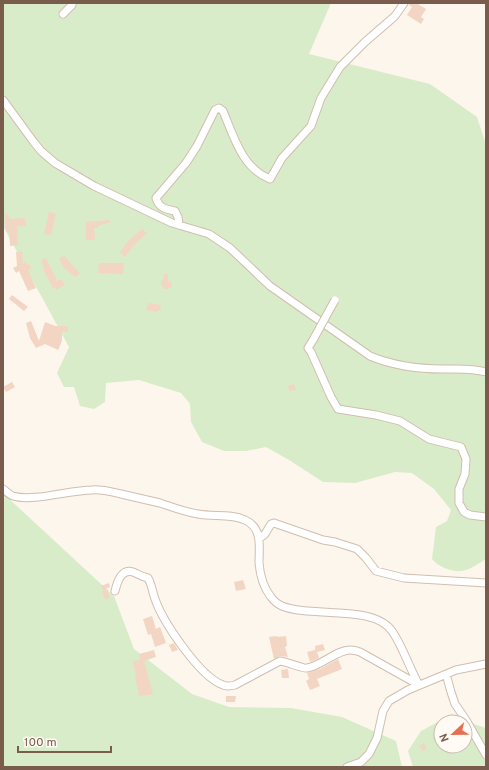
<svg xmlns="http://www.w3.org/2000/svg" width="489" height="770" font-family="Overpass,sans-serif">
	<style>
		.green { fill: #d8ecc9; fill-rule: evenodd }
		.building { fill: #f3d5c3 }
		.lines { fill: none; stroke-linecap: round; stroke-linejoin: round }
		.minor-casing { stroke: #d1beb0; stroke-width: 9 }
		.minor { stroke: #fff; stroke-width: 7 }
		.minor-bridge-casing { stroke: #d1beb0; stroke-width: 9; stroke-linecap: butt }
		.minor-bridge { stroke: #fff; stroke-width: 7 }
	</style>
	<rect width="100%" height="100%" fill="#fdf6ec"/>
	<path class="green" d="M3,3H331L309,54L430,84L477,117L486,145V559C479,563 470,570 462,571C452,572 438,567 432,559L436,527L447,521L451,510L434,489L412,473L395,472L355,483L323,482L289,460L266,447L246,451H224L202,442L191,422L190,404L181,393L139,380L106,383L105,402L94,409L80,406L74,387H64L57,373L69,347L3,226Z
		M3,495L6,496L114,596L134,649L192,694L229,707L291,708L342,717L396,741L402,767H3Z
		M449,716L486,728V767H413L408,751L421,731ZM441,722H465V746H441Z"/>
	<path class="building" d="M409,3H416L426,9L421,17L424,19L421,24L407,15L412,7L409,5Z
		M5,212L11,219L25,218L26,226H17L18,245L10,246L9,231L6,232Z
		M49,212L56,214L51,235L44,234Z
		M110,220L111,222L98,226V228H94L95,240H86V222Z
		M142,229L147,233L133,246L125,257L120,252L128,241Z
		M22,251L23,263L26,262L27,265L29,264L31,268L28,270L36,288L28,291L19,271L16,273L13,268L17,266L16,252Z
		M64,256L80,273L75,277L63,267L59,258Z
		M46,258L57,281L61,279L65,285L56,290L55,287L53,288L43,269L44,268L41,260Z
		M99,263H124L123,274L98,273Z
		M164,274H168V282L171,281L172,287L168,288V289H163V286H161V281L163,280Z
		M12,295L28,307L24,311L9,299Z
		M148,303L161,305L160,310H157V312L146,310Z
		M31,321L39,341L45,322L55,326H68V332L62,331V341L58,350L45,344L36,348L30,338L26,323Z
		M12,382L15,387L6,392L3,387Z
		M294,384L296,390L289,391L288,386Z
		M243,580L246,589L236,591L234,582Z
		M109,583L110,587L103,590L101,586Z
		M107,589L110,598L105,599L102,591Z
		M152,616L156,629L160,627L166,643L155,647L151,634L148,635L143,619Z
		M277,636V637L286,636L287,646L285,647L288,657L280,656L274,659L269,637Z
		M174,643L178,650L172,652L169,645Z
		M323,644L325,650L317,652L319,658L310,662L307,652L315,650V646Z
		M154,650L156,657L144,661L153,694L139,696L135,677H136L133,661L140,660L139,654Z
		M338,659L342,669L317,679L320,686L310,690L306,681L309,679L307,673L320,669Z
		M288,669L289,678H282L281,670Z
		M226,696H236L235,702H226Z
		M424,743L427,749L423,751L419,746Z"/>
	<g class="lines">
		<defs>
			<path id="minor" d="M63,14L72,5V3
				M3,100L33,141L41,151L55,163L94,186L172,223L209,234L230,248L270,286L370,356C394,366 417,369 443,369C458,369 472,368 486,372
				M179,225L178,217L175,211C165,209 159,208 156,198L186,163L197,146L215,110L219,108L223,111C234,137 242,168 270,179L282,158L311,126L321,98L340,67L365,42L395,16L404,3
				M313,340L308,348L311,352L331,397L338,409L376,415L400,421L429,439L461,447L466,459L465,474L459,489V503L464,512L470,515L486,517
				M3,489C6,491 10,495 13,496C33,502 70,490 92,490C101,489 112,492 121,494C134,497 147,500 160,503C172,507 185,512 198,514C213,517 231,513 245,520C263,528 259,547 259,563C260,575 263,587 271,597C274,601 277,604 282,606C311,618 373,604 392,631C403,647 409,667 419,685
				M260,538L265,534L271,524L274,523L323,540L335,542L357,549L366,558L376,571L404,578L486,583
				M115,591C117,583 121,568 133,572C138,574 142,577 148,578C152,585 152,591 155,599C163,622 200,677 223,685C227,687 231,686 235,685L280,661C288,662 303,669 307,668C321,666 338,649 351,650C354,650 357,651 360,652L419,685
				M446,674L451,692L455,704L466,720L486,755
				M347,767L361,762L369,754L377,738L383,711L389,701L408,690L456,670L486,664"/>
		</defs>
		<use href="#minor" class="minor-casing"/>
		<use href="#minor" class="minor"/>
		<defs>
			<path id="minor-bridge" d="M313,340L335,300"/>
		</defs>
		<use href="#minor-bridge" class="minor-bridge-casing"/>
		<use href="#minor-bridge" class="minor-bridge"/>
	</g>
	<rect width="489" height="770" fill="none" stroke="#7a5c4d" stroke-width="8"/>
	<g transform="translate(453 734) rotate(248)"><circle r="19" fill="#fffaf3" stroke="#cabbb1"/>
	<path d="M0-3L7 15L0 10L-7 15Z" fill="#e76f51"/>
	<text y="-6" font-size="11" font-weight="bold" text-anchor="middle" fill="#7a5c4d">N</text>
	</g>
	<path d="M18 746v6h93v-6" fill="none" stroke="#7a5c4d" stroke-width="2"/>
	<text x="24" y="746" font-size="12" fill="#7a5c4d" stroke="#fffaf3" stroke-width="3" paint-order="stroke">100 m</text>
</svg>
